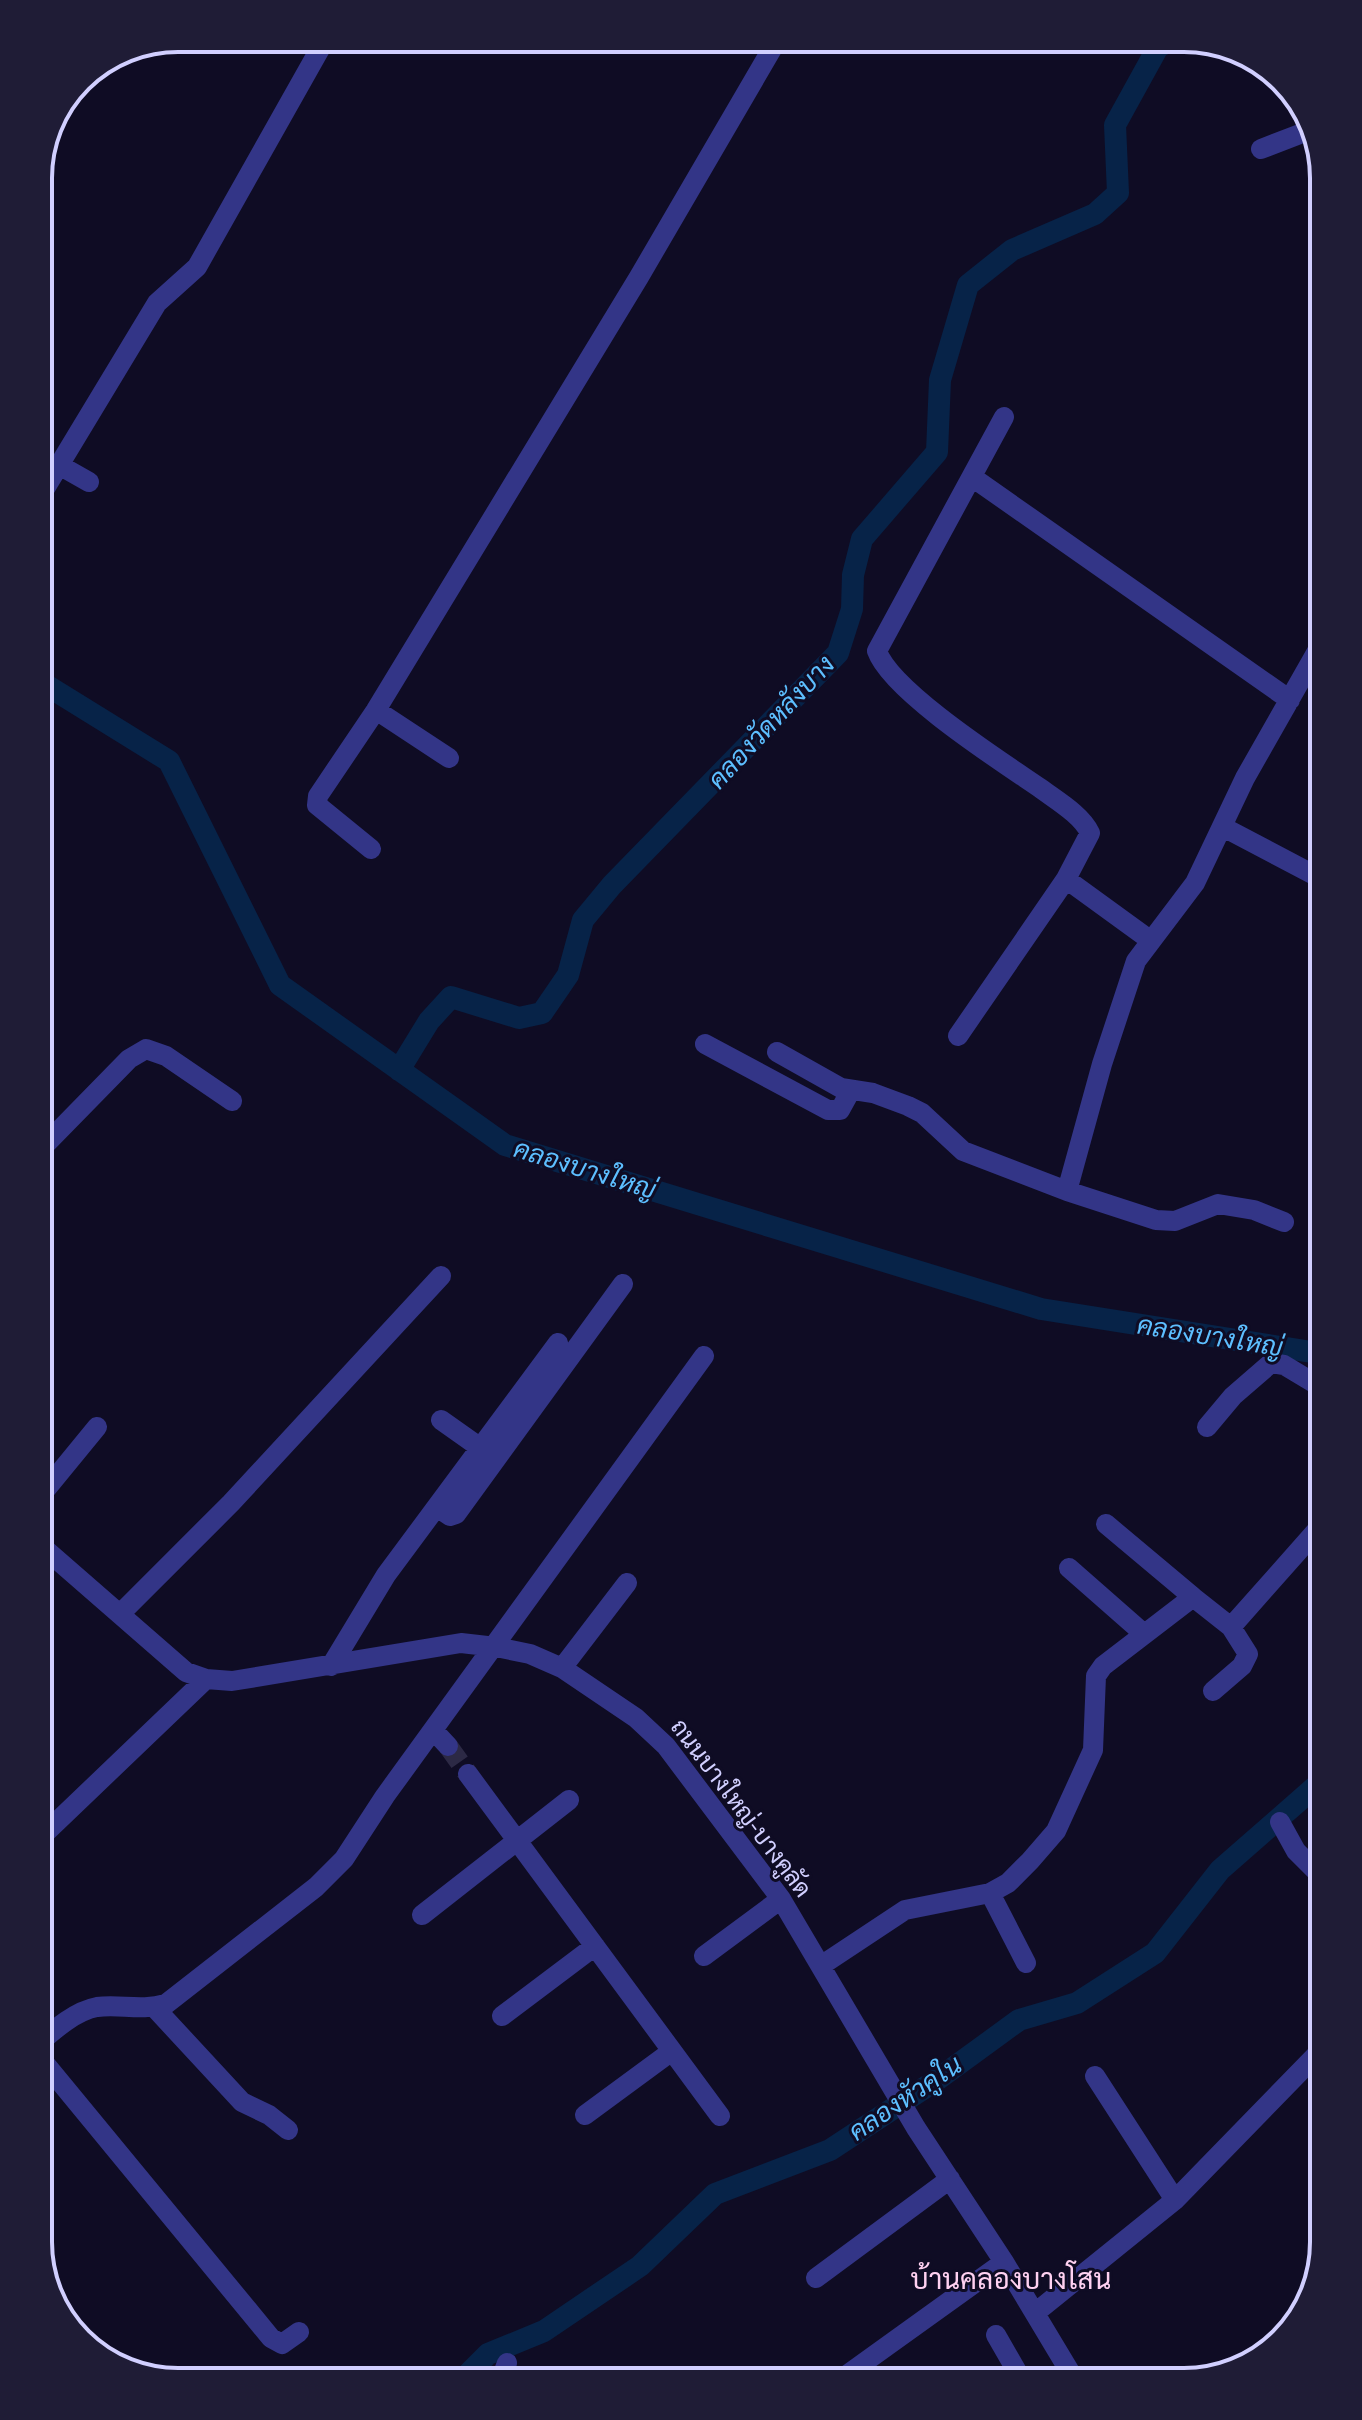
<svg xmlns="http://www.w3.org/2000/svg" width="1362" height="2420" font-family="Karla,Sarabun,sans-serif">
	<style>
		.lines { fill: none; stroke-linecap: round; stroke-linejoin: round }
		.canal { stroke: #072348; stroke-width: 22 }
		.minor-tunnel { stroke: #2c2945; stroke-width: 20; stroke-dasharray: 20 10; stroke-linecap: butt }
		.minor { stroke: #333587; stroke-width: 20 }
		.labels { text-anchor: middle; stroke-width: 6; stroke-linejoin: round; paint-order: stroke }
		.street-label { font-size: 24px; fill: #d1cfff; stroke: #0f0c24 }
		.water-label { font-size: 26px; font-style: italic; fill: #5dbfff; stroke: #0f0c24 }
		.quarter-label { font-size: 28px; fill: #ffd1f1; stroke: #0f0c24 }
		.rim { fill: none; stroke: #d1cfff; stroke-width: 4 }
	</style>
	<rect width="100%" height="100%" fill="#0f0c24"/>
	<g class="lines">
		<path class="canal" d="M38,680L169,761L280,985L505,1145L1041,1309L1324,1354
			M399,1070L429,1021L451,997L519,1018L542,1013L568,975L583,920L612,885L838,653L852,609L853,575L862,539L937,452L940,380L968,285L1012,250L1095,214L1118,193L1115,125L1158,47L1173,39
			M460,2382L488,2354L544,2331L640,2266L715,2194L830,2150L938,2079L1019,2020L1077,2003L1155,1953L1220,1870L1324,1779"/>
		<path class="minor-tunnel" d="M448,1746L468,1774"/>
		<path class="minor" d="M1261,149L1313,129
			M59,465L89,482
			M972,477L1290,700
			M38,500L157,303L197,267L321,47
			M449,758L376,710L639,277L776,42
			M1223,827L1318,877L1324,866
			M371,849L317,805L318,796L376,710
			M1066,879L1150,940
			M958,1036L1066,879L1090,833C1082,815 1056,800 1040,788C1002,762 891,691 877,651L1004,417
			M705,1044L828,1110H840L851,1090
			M777,1052L841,1088L873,1093L908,1106L922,1113L963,1151L1067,1191
			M38,1152L129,1059L146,1049L166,1056L232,1101
			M1284,1222L1254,1210L1218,1204L1175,1221L1156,1220L1067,1191L1102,1064L1136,961L1195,883L1245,778L1324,639
			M441,1420L482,1449
			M1207,1427L1233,1396L1271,1363L1284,1365L1324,1389
			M38,1499L97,1427
			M438,1508L450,1516L456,1514L623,1284
			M1106,1524L1193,1597
			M38,1543L186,1672L206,1679L232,1681L461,1643L496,1647L530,1654L562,1668L636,1718L666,1746L781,1899L916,2128L1004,2262L1076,2382
			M1069,1568L1143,1633
			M120,1614L231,1503L441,1276
			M1231,1627L1324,1522
			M331,1666L386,1575L558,1343
			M562,1668L627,1583
			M434,1731L448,1746
			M468,1774L720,2116
			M1280,1822L1296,1851L1324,1879
			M42,1836L206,1679
			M990,1893L1026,1963
			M422,1915L569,1800
			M704,1956L781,1899
			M822,1965L905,1910L990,1893L1008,1883L1030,1861L1056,1831L1093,1750L1096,1676L1103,1666L1193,1597L1231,1627L1248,1654L1242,1666L1213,1691
			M154,2007L242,2102L269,2115L288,2130
			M502,2016L595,1946
			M38,2044C54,2030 75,2011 97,2007C120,2004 141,2011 166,2004L316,1887L344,1859L385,1796L704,1356
			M38,2055L271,2338L282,2344L299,2332
			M1095,2076L1175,2200
			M585,2115L672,2051
			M816,2278L950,2179
			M1035,2313L1175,2200L1324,2047
			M996,2335L1023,2382
			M500,2382L507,2363
			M837,2382L1004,2262"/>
	</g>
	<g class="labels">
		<g class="street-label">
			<text transform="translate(741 1808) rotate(53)" y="8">ถนนบางใหญ่-บางคูลัด</text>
		</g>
		<g class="water-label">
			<text transform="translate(771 722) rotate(-47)" y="9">คลองวัดหลังบาง</text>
			<text transform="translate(585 1169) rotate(17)" y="9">คลองบางใหญ่</text>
			<text transform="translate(1210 1336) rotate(9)" y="9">คลองบางใหญ่</text>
			<text transform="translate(905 2098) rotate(-34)" y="9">คลองหัวคูใน</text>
		</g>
		<g class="quarter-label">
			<text x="1011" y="2289">บ้านคลองบางโสน</text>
		</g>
	</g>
	<path d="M0 0H1362V2420H0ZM178 52H1184A126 126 0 0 1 1310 178V2242A126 126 0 0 1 1184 2368H178A126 126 0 0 1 52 2242V178A126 126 0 0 1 178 52Z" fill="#1f1c36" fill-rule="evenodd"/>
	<path class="rim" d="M178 52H1184A126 126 0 0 1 1310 178V2242A126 126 0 0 1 1184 2368H178A126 126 0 0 1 52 2242V178A126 126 0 0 1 178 52Z"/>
</svg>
